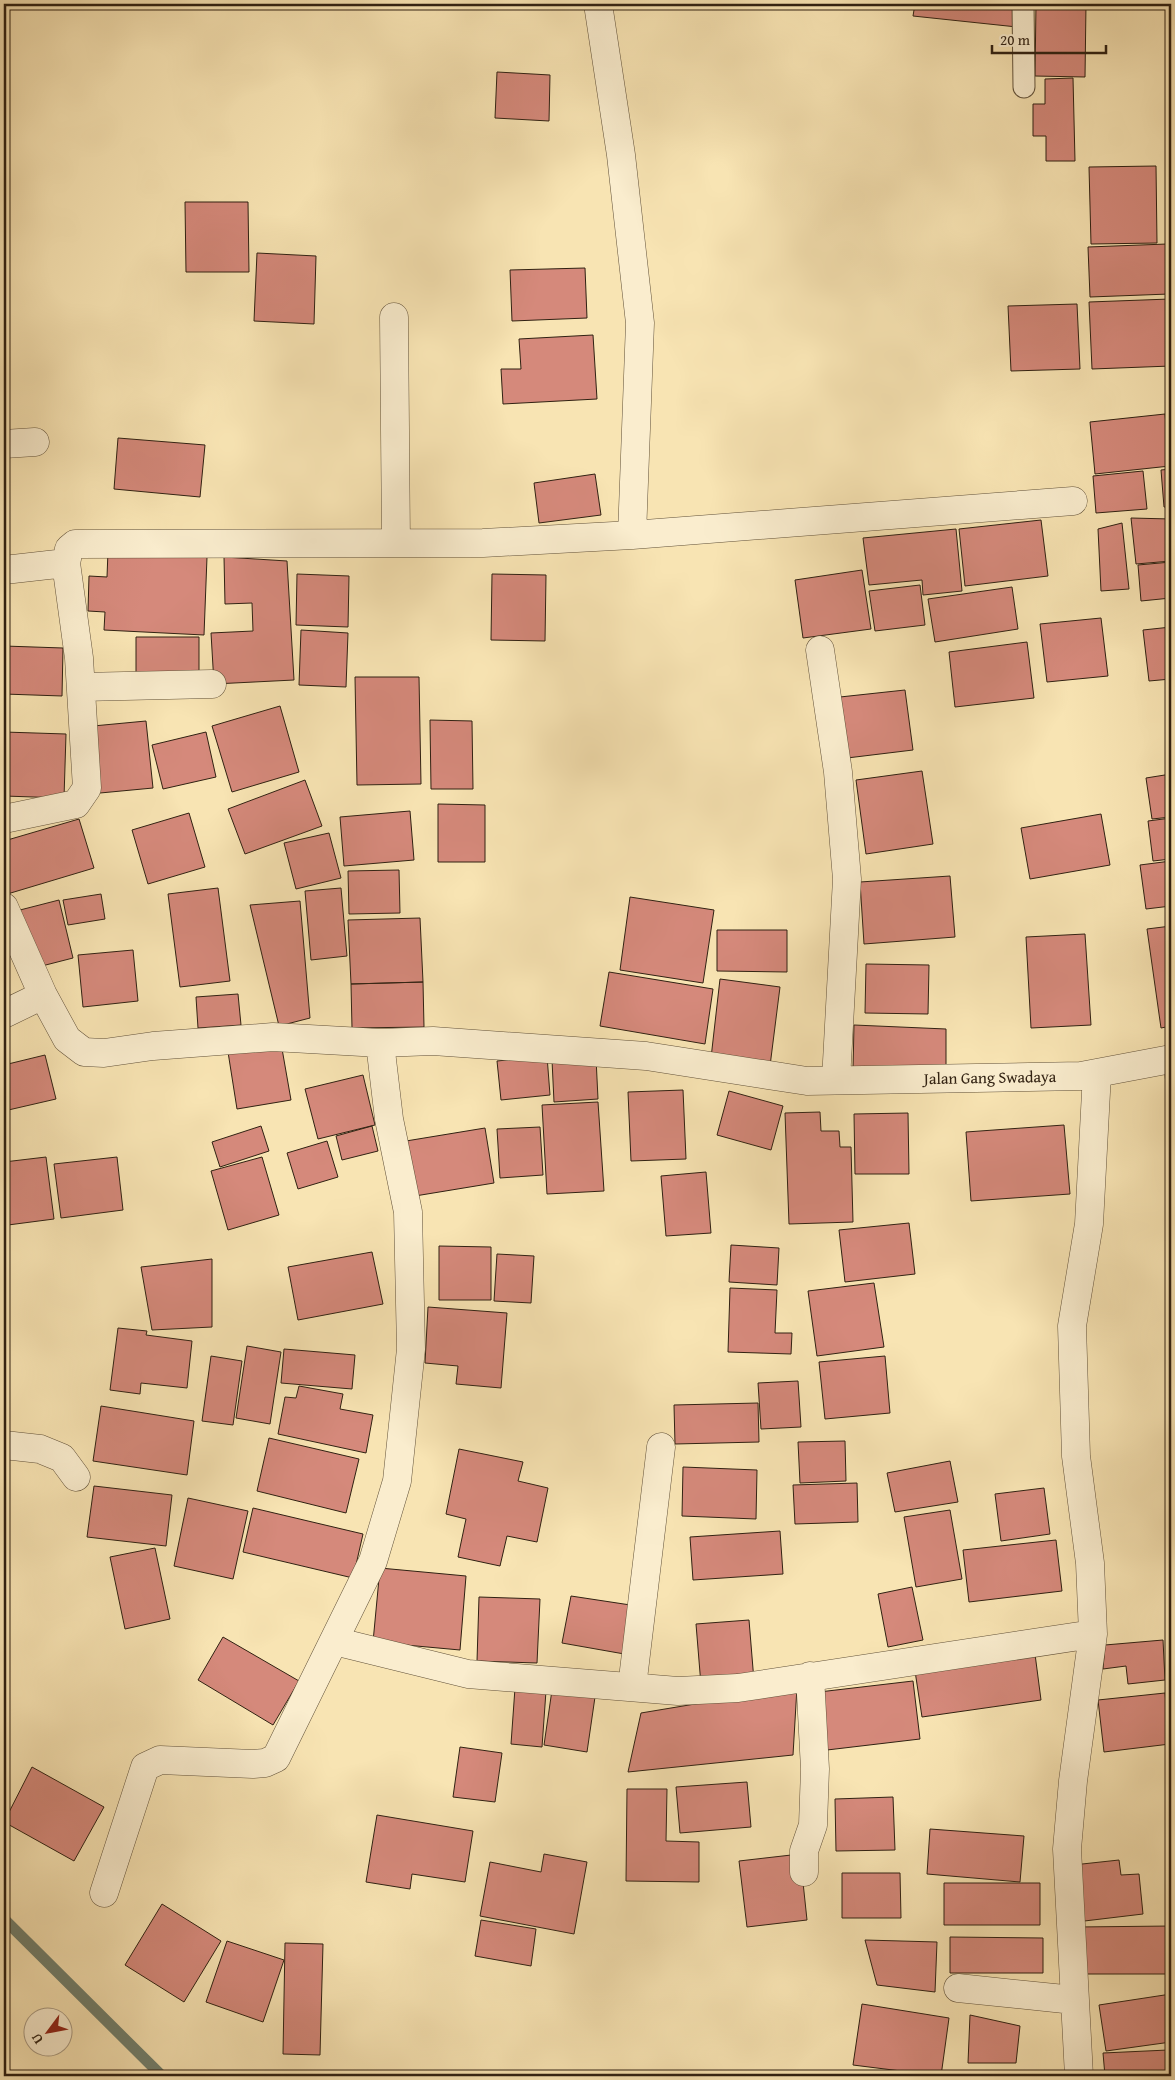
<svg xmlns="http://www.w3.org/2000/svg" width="1175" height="2080" font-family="'Gentium Book Plus',serif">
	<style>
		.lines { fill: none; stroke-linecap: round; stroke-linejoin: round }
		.stream { stroke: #71806e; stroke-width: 11 }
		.building { fill: #d5897b; stroke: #302112 }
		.service-casing { stroke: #62523a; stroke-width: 23 }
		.minor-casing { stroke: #62523a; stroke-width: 29 }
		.service { stroke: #faedce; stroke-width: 21 }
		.minor { stroke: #faedce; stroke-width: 28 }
		.labels { text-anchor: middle; stroke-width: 5; stroke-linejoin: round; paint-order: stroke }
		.street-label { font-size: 16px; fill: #302112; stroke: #faedce }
	</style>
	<rect width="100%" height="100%" fill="#f8e4b3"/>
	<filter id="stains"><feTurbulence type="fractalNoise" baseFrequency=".004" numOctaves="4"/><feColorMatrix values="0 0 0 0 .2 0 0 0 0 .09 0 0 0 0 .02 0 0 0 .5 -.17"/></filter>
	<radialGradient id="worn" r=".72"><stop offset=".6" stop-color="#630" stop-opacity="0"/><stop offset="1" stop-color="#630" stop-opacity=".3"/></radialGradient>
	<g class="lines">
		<path class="stream" d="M4,1919L162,2076"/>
	</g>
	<path class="building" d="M915,4H1020L1017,27L913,16Z
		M1036,4H1086L1085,77L1035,76Z
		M497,72L550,75L549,121L495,118Z
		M1073,78L1075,161H1046V136H1033V104H1045V79Z
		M1156,166L1157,243L1091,244L1089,167Z
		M185,202H248L249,272H186Z
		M1167,244L1169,294L1090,297L1088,247Z
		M257,253L316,256L314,324L254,321Z
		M585,268L587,318L512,321L510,270Z
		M1170,299L1171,366L1092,369L1089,302Z
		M1077,304L1080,369L1011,371L1008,306Z
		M593,335L597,399L503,404L501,369H521L519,339Z
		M1165,414L1170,466L1095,474L1090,422Z
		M118,438L205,445L200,497L114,489Z
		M1171,469V507H1164L1161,470Z
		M1143,471L1147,509L1096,513L1093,476Z
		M595,474L601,515L539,523L534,483Z
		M1131,518L1171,519V561L1136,564Z
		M1041,520L1048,576L965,586L959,529Z
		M1122,523L1129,589L1101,591L1098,529Z
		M956,529L962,591L923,595L922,580L869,585L863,538Z
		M108,551L207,557L204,635L104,630L105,612L88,611L89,576L107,577Z
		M224,557L287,561L294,680L214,684L211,633L253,631L252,603L225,604Z
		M1171,562V598L1141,601L1138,565Z
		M862,570L871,629L803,638L795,580Z
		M297,574L349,576L348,627L296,625Z
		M492,574L546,575L545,641L491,640Z
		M920,585L925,625L875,631L869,591Z
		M1012,587L1018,629L935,642L928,599Z
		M1101,618L1108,676L1047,682L1040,624Z
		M1171,627V679L1149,681L1143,630Z
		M301,630L348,633L346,687L299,685Z
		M136,637H199V676H136Z
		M1027,642L1034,698L955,707L949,652Z
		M4,646L63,648L62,696L4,694Z
		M355,677H419L421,784L357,785Z
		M905,690L913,750L847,758L840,697Z
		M280,706L299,772L232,792L212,726Z
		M430,720L472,721L473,789H431Z
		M146,721L153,788L100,793L93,726Z
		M4,732L66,734L64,798L4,796Z
		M206,732L216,777L163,789L152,745Z
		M922,771L933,844L866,854L856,780Z
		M1171,774V817L1152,819L1146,778Z
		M305,780L322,826L245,854L228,809Z
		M438,804L485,805V862H438Z
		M410,811L414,860L344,866L340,817Z
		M189,813L205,867L148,884L132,830Z
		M1101,814L1110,865L1030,879L1021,828Z
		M1171,818V859L1153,861L1148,821Z
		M79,819L94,868L4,895V841Z
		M329,833L341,878L296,889L284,843Z
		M1171,861V906L1146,909L1140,865Z
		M399,870L400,913L349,914L348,871Z
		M950,876L955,937L864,944L860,882Z
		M218,888L230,981L180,987L168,894Z
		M341,888L347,956L311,960L305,891Z
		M101,894L105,919L68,925L63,900Z
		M630,897L714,910L703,983L620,970Z
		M59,900L73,958L34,968L20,910Z
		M300,901L310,1018L279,1026L250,905Z
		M420,918L423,982L351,984L348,920Z
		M1171,926V1026L1161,1028L1147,929Z
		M717,930H787V972L717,971Z
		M1085,934L1091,1025L1031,1028L1026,937Z
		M133,950L138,1001L83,1007L78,955Z
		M866,964L929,965L928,1014L865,1013Z
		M609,972L713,989L705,1044L600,1026Z
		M720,979L780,987L770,1066L711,1058Z
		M423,982L424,1027L352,1028L351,984Z
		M238,994L241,1025L198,1028L196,997Z
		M854,1025L946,1029V1073L853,1070Z
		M281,1043L291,1100L237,1109L228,1052Z
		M45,1055L56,1099L4,1111V1065Z
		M547,1056L550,1095L501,1100L497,1061Z
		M596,1058L598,1099L554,1102L552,1060Z
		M1165,1072H1171V1132H1169Z
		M363,1075L375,1125L318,1139L305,1089Z
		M683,1090L686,1159L631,1161L628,1092Z
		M729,1091L783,1106L771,1150L717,1135Z
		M598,1102L604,1191L547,1194L542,1105Z
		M820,1112L821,1131H839L840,1147H851L853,1222L789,1224L785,1113Z
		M908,1113L909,1174H855L854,1114Z
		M1064,1125L1070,1194L971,1201L966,1132Z
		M261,1126L269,1151L220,1167L212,1142Z
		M372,1126L378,1151L342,1160L336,1136Z
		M540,1127L543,1175L500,1178L497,1129Z
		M485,1128L494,1183L415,1196L406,1141Z
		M327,1141L338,1177L298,1189L287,1153Z
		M46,1157L54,1219L8,1225L4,1195V1162Z
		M117,1157L123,1210L61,1218L54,1164Z
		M262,1157L279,1215L228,1230L211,1171Z
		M706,1172L711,1233L666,1236L661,1176Z
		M909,1223L915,1274L845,1282L839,1230Z
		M731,1245L779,1248L777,1285L729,1282Z
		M439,1246L491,1247V1300H439Z
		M372,1252L383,1304L298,1320L288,1267Z
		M497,1254L534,1256L531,1303L494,1301Z
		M212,1259V1327L152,1330L141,1267Z
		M874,1283L884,1347L817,1356L808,1291Z
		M730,1288L777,1290L775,1333H792L791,1354L728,1352Z
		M428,1307L507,1313L501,1388L456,1384L458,1366L425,1363Z
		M118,1328L147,1331L146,1335L192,1341L187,1388L141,1383L140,1394L110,1390Z
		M247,1346L281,1352L270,1424L236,1418Z
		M284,1349L355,1355L352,1389L281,1383Z
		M211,1356L242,1361L233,1425L202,1421Z
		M885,1356L890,1413L825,1419L819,1362Z
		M798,1381L801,1427L761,1429L758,1383Z
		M299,1386L343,1394L340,1409L373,1415L366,1453L278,1434L285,1397L296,1398Z
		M758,1403L759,1442L675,1444L674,1405Z
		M101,1406L194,1421L187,1475L93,1461Z
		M269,1438L359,1459L346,1513L257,1491Z
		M845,1441L846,1481L800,1483L798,1442Z
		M459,1449L523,1462L518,1481L548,1488L537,1542L507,1536L500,1566L458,1557L466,1519L446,1514Z
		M950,1461L958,1502L895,1512L887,1473Z
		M683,1467L757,1470L756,1519L682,1516Z
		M857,1483L858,1522L795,1524L793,1485Z
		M94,1486L172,1495L166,1546L87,1537Z
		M1044,1488L1050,1534L1001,1541L995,1494Z
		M188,1498L248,1511L233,1579L174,1566Z
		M253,1508L363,1534L353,1578L243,1552Z
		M950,1510L962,1579L916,1587L904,1517Z
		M780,1531L783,1574L693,1580L690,1537Z
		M1056,1540L1062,1591L969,1602L963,1550Z
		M155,1548L170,1619L125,1629L110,1557Z
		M380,1568L466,1576L460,1650L373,1642Z
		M912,1587L923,1640L888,1647L878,1594Z
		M571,1596L637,1606L630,1655L562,1643Z
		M479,1597L540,1599L537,1663L477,1661Z
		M749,1620L754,1681L701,1685L696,1624Z
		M223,1637L299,1681L273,1725L198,1680Z
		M1163,1640L1165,1680L1128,1684L1126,1666L1103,1669L1105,1645Z
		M1035,1654L1041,1700L922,1717L915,1671Z
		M913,1681L920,1739L827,1750L819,1692Z
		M797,1687L793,1755L628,1772L641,1713Z
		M515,1688L546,1691L542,1747L511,1744Z
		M552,1690L595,1697L587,1752L544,1745Z
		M1165,1693L1170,1744L1104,1752L1098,1700Z
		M460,1747L502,1753L495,1802L453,1797Z
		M32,1767L104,1807L74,1861L4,1822Z
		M747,1782L751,1827L680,1833L676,1787Z
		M627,1789H667L666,1841L699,1842V1882L626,1881Z
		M893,1797L895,1850L836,1851L835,1799Z
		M377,1815L473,1831L465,1882L412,1874L410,1889L366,1882Z
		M930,1829L1024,1836L1020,1882L927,1874Z
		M544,1854L587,1862L574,1934L480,1916L490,1862L541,1872Z
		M800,1854L807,1920L747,1927L739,1861Z
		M1119,1860L1121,1875L1139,1874L1143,1914L1076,1922L1073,1865Z
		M842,1873H900L901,1918H842Z
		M944,1883H1040V1925H944Z
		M162,1904L221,1941L184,2002L125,1965Z
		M481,1920L536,1929L531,1966L475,1956Z
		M1171,1926V1974H1078L1077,1927Z
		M950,1937L1043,1938V1973H950Z
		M865,1940L937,1942L935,1992L877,1985Z
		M227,1941L284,1960L263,2022L206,2002Z
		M285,1943L323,1944L320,2055L283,2054Z
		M1171,1994V2042L1106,2051L1099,2005Z
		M862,2004L949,2018L941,2076L853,2065Z
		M970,2015L1020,2026L1016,2063H968Z
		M1168,2050L1169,2076H1105L1103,2053Z
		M965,2073L1054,2075V2076H964Z"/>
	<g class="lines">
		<defs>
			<path id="service" d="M1023,4L1024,87"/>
			<path id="minor" d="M598,4L621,155L640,323L632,535
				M394,317L396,543
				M4,444L35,442
				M4,570L66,563
				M820,650L838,772L847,879L836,1080
				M81,687L212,684
				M4,819L76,804L87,788L79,658L66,563L69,549L75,544L483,543L632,535L1073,501
				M4,907L43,995L67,1039L84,1052L104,1053L153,1046L273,1037L380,1043L433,1041L646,1056L807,1081L1081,1076L1171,1059
				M4,1014L43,995
				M4,1445L40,1449L62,1458L76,1477
				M334,1641L468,1674L678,1691L738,1688L1093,1634
				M632,1687L661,1447
				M804,1872V1851L813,1825L815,1769L810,1676
				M104,1893L145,1767L160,1760L253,1764L265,1763L276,1758L373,1561L397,1481L411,1349L408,1212L389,1119L380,1043
				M958,1988L1074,2000
				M1079,2076L1067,1849L1073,1781L1093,1634L1090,1563L1076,1456L1072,1326L1089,1224L1097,1073"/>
		</defs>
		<use href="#service" class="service-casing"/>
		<use href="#minor" class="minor-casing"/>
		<use href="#service" class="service"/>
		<use href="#minor" class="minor"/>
	</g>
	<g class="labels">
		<g class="street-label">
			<text transform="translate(990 1077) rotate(-1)" y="6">Jalan Gang Swadaya</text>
		</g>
	</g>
	<rect width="1175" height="2080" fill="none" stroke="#f8e4b3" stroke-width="20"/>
	<rect x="5" y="5" width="1165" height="2070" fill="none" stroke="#302112" stroke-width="2.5"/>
	<rect x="10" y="10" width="1155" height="2060" fill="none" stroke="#302112"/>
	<g transform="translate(48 2032) rotate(238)"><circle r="24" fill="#faedce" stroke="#a99b83"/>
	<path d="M0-4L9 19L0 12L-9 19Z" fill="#8f2418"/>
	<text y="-8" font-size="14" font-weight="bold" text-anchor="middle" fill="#302112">U</text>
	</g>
	<path d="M992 45v8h114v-8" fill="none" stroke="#302112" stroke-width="2.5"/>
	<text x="1000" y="45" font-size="15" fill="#302112" stroke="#faedce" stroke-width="4" paint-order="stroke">20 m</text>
	<rect width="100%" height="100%" filter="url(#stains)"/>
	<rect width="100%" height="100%" fill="url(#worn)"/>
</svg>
